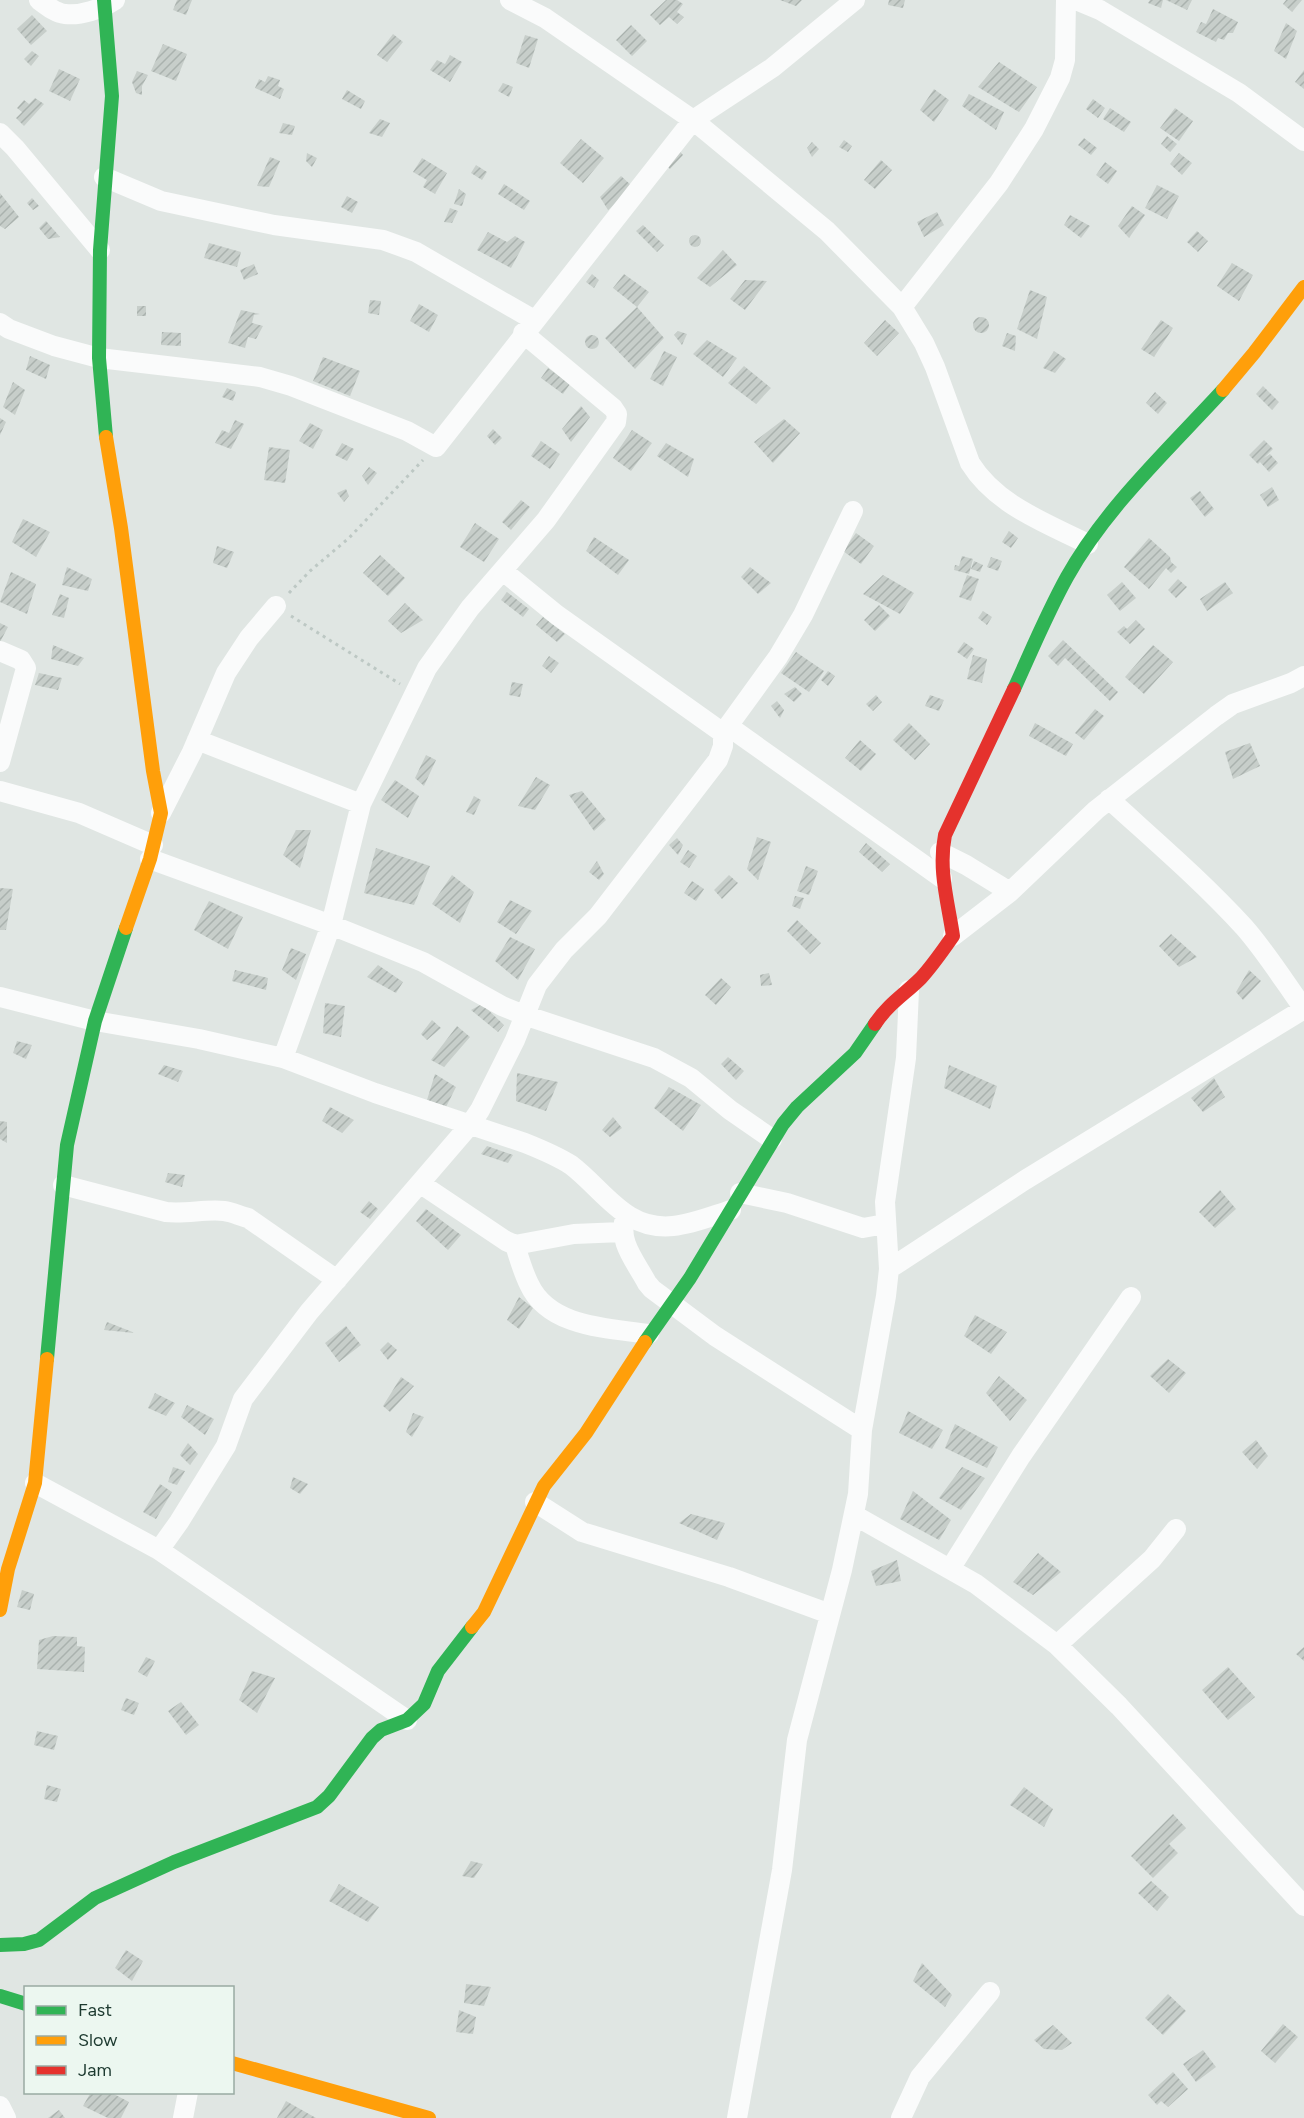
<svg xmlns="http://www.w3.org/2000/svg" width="1304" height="2118" font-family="Figtree,sans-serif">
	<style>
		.building { fill: url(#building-hatch) }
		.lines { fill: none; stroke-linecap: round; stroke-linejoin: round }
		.path { stroke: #bdc8c4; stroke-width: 3; stroke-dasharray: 3 4.5; stroke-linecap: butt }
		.street { stroke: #fafbfb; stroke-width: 20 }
		.fast { stroke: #30b455; stroke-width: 14 }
		.slow { stroke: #ff9f0a; stroke-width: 14 }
		.jam { stroke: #e5322d; stroke-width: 14 }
	</style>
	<defs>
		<pattern id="building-hatch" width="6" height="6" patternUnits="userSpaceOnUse" patternTransform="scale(1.5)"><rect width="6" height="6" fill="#c7ceca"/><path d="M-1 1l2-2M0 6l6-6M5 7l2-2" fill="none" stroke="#aab2ae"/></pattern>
	</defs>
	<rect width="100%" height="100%" fill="#e0e6e3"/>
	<path class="building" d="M177,0H192L186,15L173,10Z
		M666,0H677L683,4L677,12L684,17L677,24L669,17L660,25L650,15Z
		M780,0H802L796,6Z
		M889,0H905L903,8L888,5Z
		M1150,0H1163L1161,8L1148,3Z
		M1166,0H1192L1187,10Z
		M1286,0H1302L1292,12L1283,4Z
		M1213,9L1238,22L1233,33H1228L1224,40L1218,38L1216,42L1196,32L1201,22L1206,24Z
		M32,15L47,31L31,45L17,29Z
		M1286,23L1297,31L1286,59L1274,51Z
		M631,25L647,41L632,56L616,40Z
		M393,34L403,42L387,62L377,55Z
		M525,35L538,39L529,68L516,63Z
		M163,44L187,54L176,81L151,71Z
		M32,51L39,56L31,66L24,59Z
		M450,55L462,62L450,82L430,70L437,60L445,64Z
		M999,62L1037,87L1019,112L978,87Z
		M59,69L80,79L70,101L49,91Z
		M1304,70V89L1295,82Z
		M137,71L148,75L142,86V95L136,93L132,82Z
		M268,76L280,80L278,86L284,89L280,99L255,88L259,79L265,82Z
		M503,83L513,87L509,97L498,91Z
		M934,89L949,100L934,122L920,110Z
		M347,90L365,101L361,109L342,99Z
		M969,94L1004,112L996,130L962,106Z
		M35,98L44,104L24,126L16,118L22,112L17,108L24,100L29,104Z
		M1093,99L1105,108L1098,118L1086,109Z
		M1110,108L1131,122L1124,132L1103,119Z
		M1175,108L1193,121L1179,141L1160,128Z
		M380,119L390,123L382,137L369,133Z
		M283,123L295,126L292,135L279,133Z
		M1167,136L1177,144L1170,152L1161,144Z
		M1084,138L1097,148L1091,155L1078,145Z
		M581,139L604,158L583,183L560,163Z
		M844,140L852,146L848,152L839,147Z
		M812,142L819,149L812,157L807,148Z
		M677,148L683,155L670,169L664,163Z
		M307,153L317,158L312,167L306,161Z
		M1179,153L1192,163L1182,175L1170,164Z
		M270,157L280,161L269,187L257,186Z
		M422,158L447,173L435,194L423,187L427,180L413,172Z
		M881,160L892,170L875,189L864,180Z
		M1105,162L1117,171L1108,184L1096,175Z
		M476,165L487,172L482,180L471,173Z
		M621,176L632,186L608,210L600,197Z
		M504,184L530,201L524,210L498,194Z
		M1157,185L1179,196L1167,219L1145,208Z
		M459,189L466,194L462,206L454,204Z
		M0,193L19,217L5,229L0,226Z
		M347,196L358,202L352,213L341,207Z
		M32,198L39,206L33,210L27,203Z
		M1132,206L1145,215L1129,238L1118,226Z
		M450,208L458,211L452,223L444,222Z
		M937,212L944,225L924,237L917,222Z
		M1070,215L1090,226L1081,238L1064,225Z
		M46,221L60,237L48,239L39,228Z
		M643,225L664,245L657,252L636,231Z
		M1197,231L1208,241L1198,252L1187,242Z
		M488,232L507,242L515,236L525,242L511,268L477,250Z
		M689 241a6 6 0 1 1 12 0a6 6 0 1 1-12 0Z
		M209,243L241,252L237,267L204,258Z
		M723,250L737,265L710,287L697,278Z
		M1232,263L1253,275L1239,301L1217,286Z
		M254,264L258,274L244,280L240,270Z
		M592,274L599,280L594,288L586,282Z
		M624,274L649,292L637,307L613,288Z
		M745,280L767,281L745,310L730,299Z
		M1030,290L1047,297L1037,339L1017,329Z
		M370,300L381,301L379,315L368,313Z
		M419,304L438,315L429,332L410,321Z
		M137,306H146V316H137Z
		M637,307L664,338L635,369L605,338Z
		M241,310L260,314L254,315L252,323L263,326L256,339L248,337L245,348L228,343Z
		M973 325a8 8 0 1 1 16 0a8 8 0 1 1-16 0Z
		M885,320L899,333L877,356L864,343Z
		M1161,320L1173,328L1154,357L1141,349Z
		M678,331L687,334L682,345L674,335Z
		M162,332L181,333V346L161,345Z
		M1007,333L1016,336L1015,351L1002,346Z
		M585 342a7 7 0 1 1 14 0a7 7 0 1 1-14 0Z
		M707,340L737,358L723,377L693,354Z
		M664,351L677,357L663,386L650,379Z
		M1054,351L1066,359L1055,373L1043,368Z
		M30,356L50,365L46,379L26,370Z
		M323,357L360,371L350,396L313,381Z
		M744,366L771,388L756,404L728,383Z
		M548,368L570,384L563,394L541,378Z
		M13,382L25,390L15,415L3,407Z
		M1263,386L1279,402L1272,410L1256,394Z
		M227,388L236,392L233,401L222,397Z
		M1155,392L1167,403L1158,414L1146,403Z
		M581,406L590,417L571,442L562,429Z
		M0,418L6,422L0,435Z
		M784,419L800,433L773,463L754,442Z
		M235,420L244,424L231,449L215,443L222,430L229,433Z
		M310,423L323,430L313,449L299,441Z
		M493,429L502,438L495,445L487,436Z
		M632,430L652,443L631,471L613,458Z
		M1264,440L1273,449L1264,458L1270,454L1278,463L1269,472L1260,462L1258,464L1249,455Z
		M541,441L560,454L550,469L531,456Z
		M342,443L354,449L347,461L335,455Z
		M666,443L694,459L688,477L657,456Z
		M269,447L290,450L285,483L264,480Z
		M369,467L377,473L368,485L362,476Z
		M1272,487L1279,500L1268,507L1260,495Z
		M346,489L349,496L344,502L337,493Z
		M1200,491L1214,509L1205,517L1190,498Z
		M521,500L530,507L511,530L502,522Z
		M23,519L50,532L36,557L12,542Z
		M475,523L499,539L484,562L460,547Z
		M1009,531L1018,538L1011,548L1002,542Z
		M856,533L874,546L861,564L843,551Z
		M594,537L629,560L618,575L586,551Z
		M1149,538L1170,557L1171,562L1177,567L1171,573L1166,568L1149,589L1124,567Z
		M217,546L234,552L227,568L213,563Z
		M380,555L405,578L388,596L363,573Z
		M962,556L973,559L969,574L954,570L955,565L959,566Z
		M991,557L1002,561L998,571L987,567Z
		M974,561L983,565L980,572L971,569Z
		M67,567L92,579L88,591L62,585Z
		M750,567L771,583L758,594L741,577Z
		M11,572L36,584L27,614L0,602Z
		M883,575L914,593L900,614L863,594Z
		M967,575L979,579L971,601L959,597Z
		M1178,579L1187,587L1176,598L1168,590Z
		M1122,582L1136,598L1120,611L1107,595Z
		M1225,582L1233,593L1207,611L1200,599Z
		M507,592L529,609L523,617L501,600Z
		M60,594L69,598L64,618L52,615Z
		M405,603L423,620L401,633L388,621Z
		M879,605L890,616L875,631L864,620Z
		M983,611L992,617L987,625L978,618Z
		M543,617L565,634L557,642L536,625Z
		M1136,620L1145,629L1130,644L1117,632L1124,626L1127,629Z
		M0,623L8,627L0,642Z
		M1063,640L1118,692L1110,701L1065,658L1058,666L1048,656Z
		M964,642L974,649L967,659L957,652Z
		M53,645L84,658L78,666L51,659Z
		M1153,645L1173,662L1144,694L1125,677Z
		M796,652L824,671L809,692L781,673Z
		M973,655L987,659L982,683L967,679Z
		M549,656L559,663L551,673L542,666Z
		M828,671L835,676L828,686L821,680Z
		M39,673L62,678L58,690L35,685Z
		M512,682L523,684L520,697L509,695Z
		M795,687L802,694L794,702L784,694Z
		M876,695L882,702L873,711L866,704Z
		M930,695L944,700L939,711L925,706Z
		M777,701L784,710L780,718L771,706Z
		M1095,709L1104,716L1084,740L1075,733Z
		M909,723L930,744L915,760L893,740Z
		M1035,723L1073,744L1066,756L1029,736Z
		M860,740L876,754L861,771L845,758Z
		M1250,743L1260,766L1233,779L1225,752Z
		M426,755L436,760L424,786L415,778Z
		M536,777L550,785L535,810L518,806Z
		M395,780L419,796L408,818L381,800Z
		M582,791L606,820L594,831L569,795Z
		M474,796L481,800L474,815L466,812Z
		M296,830H311L300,868L283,855Z
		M757,837L771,842L758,880L747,869Z
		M677,838L683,845L678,855L669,845Z
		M866,843L890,864L882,872L859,852Z
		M376,848L430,866L414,905L364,893Z
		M688,850L697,856L689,868L680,862Z
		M597,861L604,874L599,880L589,872Z
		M806,866L818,871L809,895L797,891Z
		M452,875L474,892L460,923L432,904Z
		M729,875L738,883L722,899L714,890Z
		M692,881L704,889L696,901L684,893Z
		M0,888L13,889L6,930H0Z
		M795,896L804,898L800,909L792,906Z
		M510,900L532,911L516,934L497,922Z
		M209,901L243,917L228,949L194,930Z
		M797,920L821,943L810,954L787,931Z
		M1171,934L1197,957L1179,967L1159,946Z
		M510,937L535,949L518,980L495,961Z
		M291,948L306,954L296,980L282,970Z
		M378,965L403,982L396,993L367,977Z
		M235,970L268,978L266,990L232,981Z
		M1249,970L1261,981L1243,1000L1236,992Z
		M769,973L772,985L761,986L760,975Z
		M721,978L731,987L716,1005L705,995Z
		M325,1003L345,1006L341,1037L323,1033Z
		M482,1004L504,1025L498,1032L471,1010Z
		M432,1020L441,1028L427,1040L421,1034Z
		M457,1026L470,1037L444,1067L431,1060Z
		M17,1041L32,1045L26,1059L13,1053Z
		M728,1057L744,1071L736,1080L721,1064Z
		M164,1065L183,1071L178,1082L158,1074Z
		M949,1065L997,1086L990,1109L944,1088Z
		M517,1073L558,1082L546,1111L516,1101Z
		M435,1074L456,1087L446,1107L427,1100Z
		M1214,1078L1225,1097L1203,1112L1191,1098Z
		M669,1087L701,1105L683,1131L654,1108Z
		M330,1107L354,1120L342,1133L322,1121Z
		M613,1117L622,1128L610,1137L602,1130Z
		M0,1121L7,1122V1143L0,1139Z
		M487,1146L513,1155L508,1163L481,1154Z
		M168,1173L185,1175L182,1187L165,1182Z
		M1220,1190L1236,1209L1215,1228L1199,1212Z
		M369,1201L378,1209L370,1219L360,1212Z
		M426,1209L461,1235L448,1250L416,1221Z
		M519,1297L533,1308L519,1329L507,1320Z
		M975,1315L1007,1332L991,1354L964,1336Z
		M107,1322L135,1333L104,1330Z
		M346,1326L361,1345L339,1362L325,1343Z
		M388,1342L397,1350L388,1360L380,1350Z
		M1168,1359L1186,1373L1169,1393L1150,1376Z
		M999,1376L1027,1400L1010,1421L986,1393Z
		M401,1377L414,1386L390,1412L383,1406Z
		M155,1393L175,1403L166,1416L148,1408Z
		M187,1405L214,1419L205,1435L181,1417Z
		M908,1411L943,1430L932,1449L899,1433Z
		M413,1413L424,1417L412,1437L406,1432Z
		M955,1424L998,1447L987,1468L945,1448Z
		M1256,1440L1268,1456L1257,1469L1242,1452Z
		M188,1443L198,1454L190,1465L180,1455Z
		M173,1467L185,1471L177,1485L168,1482Z
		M962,1467L985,1478L961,1510L939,1498Z
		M293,1477L308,1484L300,1494L290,1488Z
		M160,1484L172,1492L156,1519L143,1512Z
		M913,1491L951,1520L939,1540L900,1519Z
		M691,1514L725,1523L717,1540L679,1523Z
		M1038,1553L1061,1572L1033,1595L1013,1582Z
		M897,1560L901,1581L876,1586L871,1571Z
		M22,1590L34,1594L30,1610L17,1607Z
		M53,1636L77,1637V1646L85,1647L84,1672L37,1669L39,1640Z
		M1304,1647V1661L1296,1654Z
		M146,1657L155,1661L147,1677L138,1672Z
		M1228,1667L1255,1697L1228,1720L1202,1690Z
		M252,1671L275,1678L257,1713L239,1700Z
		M126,1698L139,1703L134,1715L121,1710Z
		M181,1702L199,1725L186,1735L168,1711Z
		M37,1731L58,1736L54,1750L34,1745Z
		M47,1785L61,1789L57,1802L44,1799Z
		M1024,1787L1053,1809L1044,1827L1010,1805Z
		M1173,1814L1186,1828L1169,1844L1178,1853L1153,1878L1131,1856Z
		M471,1861L483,1864L474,1878L462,1876Z
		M1151,1881L1169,1897L1157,1911L1138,1893Z
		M339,1884L379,1907L368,1922L329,1901Z
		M126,1950L143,1961L132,1981L115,1968Z
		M922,1963L952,1995L945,2007L913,1981Z
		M466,1984L491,1987L484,2006L464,2003Z
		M1168,1994L1186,2011L1163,2035L1145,2018Z
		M459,2010L476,2017L473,2034L456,2032Z
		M1283,2024L1298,2037L1275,2063L1261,2051Z
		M1053,2025L1072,2043L1062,2050L1044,2049L1034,2040Z
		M1203,2050L1216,2067L1196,2082L1183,2064Z
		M1173,2072L1188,2089L1168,2107L1161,2101L1157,2105L1148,2095Z
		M91,2092H110L129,2102L121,2118H108L83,2106Z
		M286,2101L316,2118H277Z
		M59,2110L65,2118H48Z"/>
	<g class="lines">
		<path class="path" d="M289,593L310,571L349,538L423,460
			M291,616L400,684"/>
		<path class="street" d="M39,0C46,5 55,13 65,14C81,16 101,9 115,0
			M510,0L545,18L693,120L827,231L902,307L924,343L935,367L970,463C996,505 1046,523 1088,544
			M1076,0L1100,10L1239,93L1304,141
			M0,133L15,148L100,250
			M104,177L161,201L274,225L383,240L416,252L534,320
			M902,307L999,183L1034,129L1060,78L1065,60L1066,0
			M0,323L9,329L54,346L99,358L260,377L291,386L407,431L436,447L693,120L772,68L855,0
			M0,651L21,660L26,668L0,762
			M728,726L942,878
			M723,733L778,657L803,615L853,511
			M197,740L361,804
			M0,791L79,813L153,845
			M1109,799C1155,841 1202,881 1244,927C1266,952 1284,981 1304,1009
			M161,813L192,752L226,673L249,638L276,606
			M940,852L966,865L1010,892
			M150,859L331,925L423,962L502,1006L524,1015L654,1058L691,1078L730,1110L772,1139
			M953,936L1010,892L1096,810L1216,716L1233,704L1291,683L1304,676
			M0,997L95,1021L199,1039L283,1058L375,1093L525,1143C540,1149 557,1156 571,1165C604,1190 625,1231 673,1226C693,1224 712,1216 731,1210
			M283,1058L331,925L361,804L427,668L470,608L546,520L616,422L617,414L613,408L523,333
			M421,1184L506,1241L515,1245L574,1234L622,1232
			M63,1185L166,1212C186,1214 206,1209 224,1211C232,1212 240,1216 248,1218L337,1280
			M740,1193L787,1203L863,1228L885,1224
			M626,1216C616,1240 636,1262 647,1283L652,1289L715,1336L862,1430
			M515,1245C519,1258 523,1272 529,1284C549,1328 609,1328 649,1334
			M889,1269L1025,1180L1304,1009
			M35,1483L159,1550L407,1720
			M535,1502L582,1532L729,1577L830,1614
			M854,1515L976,1584L1057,1645L1119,1706L1304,1906
			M159,1550L179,1522L226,1446L243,1399L309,1312L469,1126L480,1110L515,1040L537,985L564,950L598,916L718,760L723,746V733L557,615L503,571
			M950,1569L1021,1456L1131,1297
			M1057,1645L1152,1559L1176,1529
			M0,2106L6,2118
			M183,2118L188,2092
			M737,2118L782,1870L797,1740L842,1570L858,1494L862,1430L886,1296L889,1269L885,1202L906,1058L909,990
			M901,2118L920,2077L990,1992"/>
		<path class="fast" d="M104,0L112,96L100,250L99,358L106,437
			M1014,689C1031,652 1047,613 1067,577C1106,507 1169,449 1223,390
			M645,1342L690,1278L783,1124L797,1107L855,1053L875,1024
			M47,1359L67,1145L95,1021L126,928
			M0,1945L24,1944L39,1940L95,1898L174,1862L317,1807L329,1796L372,1738L381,1730L407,1720L424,1704L438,1671L472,1627
			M0,1996L26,2004"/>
		<path class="slow" d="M1223,390L1254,353L1304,287
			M106,437L121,528L153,771L161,813L150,859L126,928
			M0,1610L8,1569L35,1483L47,1359
			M472,1627L484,1612L544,1486L586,1433L645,1342
			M232,2063L429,2118"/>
		<path class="jam" d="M875,1024C888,1004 905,994 921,978C933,965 943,950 953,936C948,902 938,870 945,835L1014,689"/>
	</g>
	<rect x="24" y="1986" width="210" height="108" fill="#ecf7f0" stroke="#99aba3" stroke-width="1.5"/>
	<rect x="36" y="2006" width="30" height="9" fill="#30b455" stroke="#99aba3" stroke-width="1.5"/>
	<text x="78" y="2016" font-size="18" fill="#1d3a30">Fast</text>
	<rect x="36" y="2036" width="30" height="9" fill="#ff9f0a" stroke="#99aba3" stroke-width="1.5"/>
	<text x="78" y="2046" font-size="18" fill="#1d3a30">Slow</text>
	<rect x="36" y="2066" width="30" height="9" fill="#e5322d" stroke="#99aba3" stroke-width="1.5"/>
	<text x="78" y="2076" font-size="18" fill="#1d3a30">Jam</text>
</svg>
